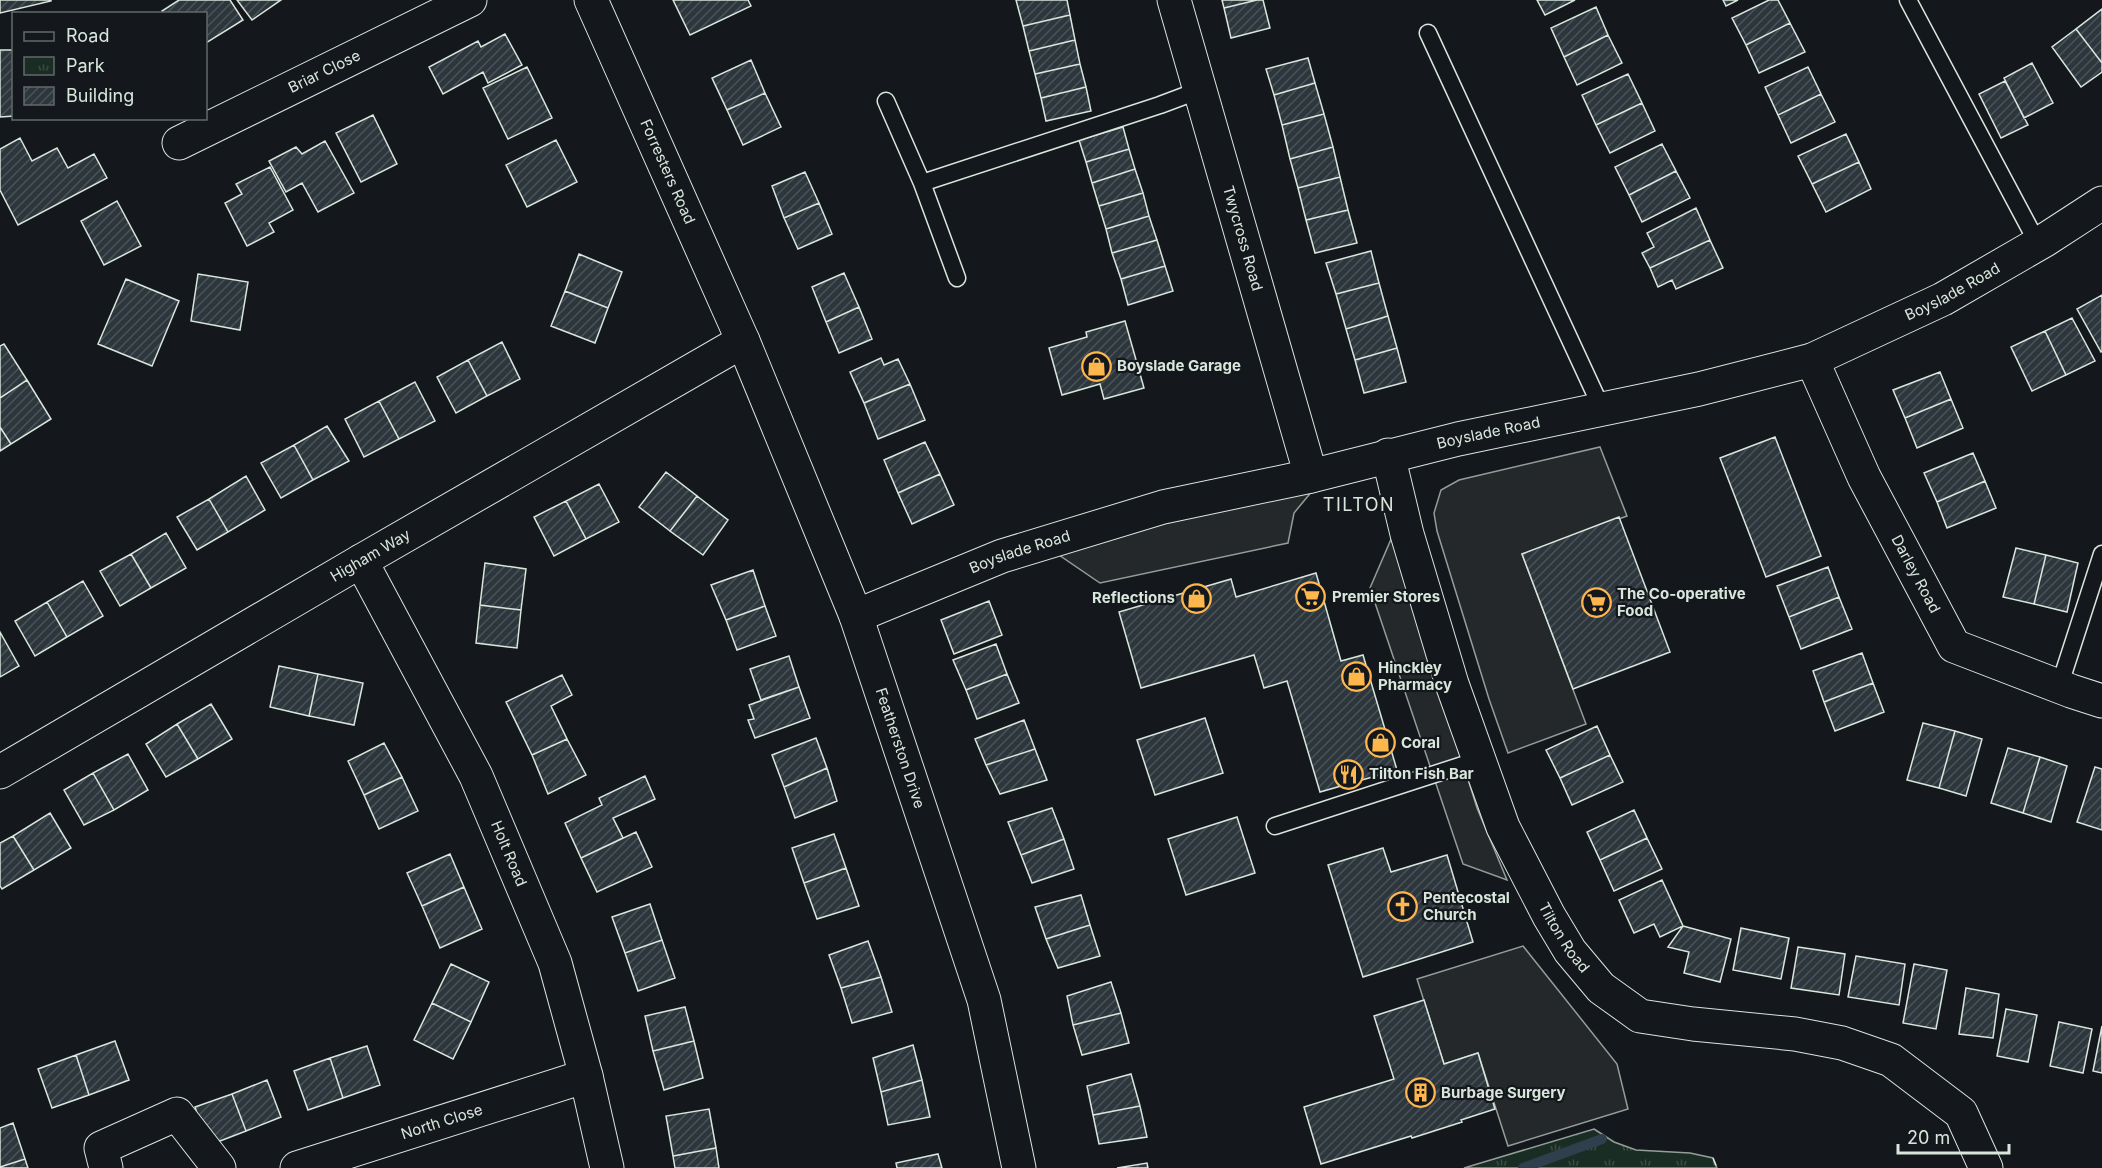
<svg xmlns="http://www.w3.org/2000/svg" width="2102" height="1168" font-family="Inter,sans-serif">
	<style>
		.park { fill: url(#park-tufts); stroke: #939e99; stroke-width: 1.5 }
		.parking { fill: #24282b; stroke: #939e99; stroke-width: 1.5 }
		.lines { fill: none; stroke-linecap: round; stroke-linejoin: round }
		.stream { stroke: #2f3f4d; stroke-width: 10 }
		.building { fill: url(#building-hatch); stroke: #d8e6dc; stroke-width: 1.5 }
		.lane-casing { stroke: #d8e6dc; stroke-width: 19 }
		.street-casing { stroke: #d8e6dc; stroke-width: 35 }
		.lane { stroke: #14181c; stroke-width: 16 }
		.street { stroke: #14181c; stroke-width: 33 }
		.fence { stroke: #d8e6dc; stroke-width: 1.5; stroke-dasharray: 8 3; stroke-linecap: butt }
		.labels { text-anchor: middle; stroke-width: 4.5; stroke-linejoin: round; paint-order: stroke }
		.street-label { font-size: 15px; fill: #d8e6dc; stroke: #14181c }
		.poi-label { font-size: 15px; font-weight: bold; fill: #d8e6dc; stroke: #14181c; text-anchor: start }
		.quarter-label { font-size: 18px; letter-spacing: 1.5px; fill: #d8e6dc; stroke: #14181c }
	</style>
	<defs>
		<pattern id="park-tufts" width="24" height="20" patternUnits="userSpaceOnUse" patternTransform="scale(1.5)"><rect width="24" height="20" fill="#1a2d24"/><path d="M3 7l-1-3M5 7V3M7 7l1-3M15 17l-1-3M17 17v-4M19 17l1-3" fill="none" stroke="#3b4b43"/></pattern>
		<pattern id="building-hatch" width="6" height="6" patternUnits="userSpaceOnUse" patternTransform="scale(1.5)"><rect width="6" height="6" fill="#2c363c"/><path d="M-1 1l2-2M0 6l6-6M5 7l2-2" fill="none" stroke="#4a5358"/></pattern>
	</defs>
	<rect width="100%" height="100%" fill="#14181c"/>
	<path class="park" d="M1594,1129L1614,1142L1636,1150L1690,1153L1713,1158L1717,1168H1464Z"/>
	<path class="parking" d="M1600,447L1627,516L1522,554L1586,724L1508,753L1489,699L1437,531L1434,513L1441,490L1459,480Z
		M1313,490L1294,513L1288,543L1100,583L1059,555L1106,540L1163,524Z
		M1392,537L1477,808L1507,880L1463,864L1370,588Z
		M1523,946L1617,1064L1628,1109L1508,1146L1478,1053L1444,1064L1417,979Z"/>
	<g class="lines">
		<path class="stream" d="M1523,1168L1602,1139"/>
	</g>
	<path class="building" d="M0,0H51V1L0,13Z
		M179,0H230L243,20L206,43V14H164L162,11Z
		M237,0H281L252,20Z
		M673,0H748L751,6L690,35Z
		M1016,0H1067L1070,15L1023,26Z
		M1222,0H1257L1224,8Z
		M1257,0H1263L1270,28L1231,38L1224,8Z
		M1537,0H1575L1545,15Z
		M1723,0H1738L1726,6Z
		M1769,0H1778L1790,23L1746,45L1732,18Z
		M1596,7L1608,35L1564,57L1551,28Z
		M2102,9V63L2076,29Z
		M1070,15L1075,40L1029,51L1023,26Z
		M1790,23L1805,52L1759,73L1746,45Z
		M2076,29L2102,63V72L2081,87L2052,47Z
		M505,34L522,65L488,83L483,72L443,94L429,67L478,41L481,47Z
		M1608,35L1622,63L1577,85L1564,57Z
		M1075,40L1080,64L1035,74L1029,51Z
		M0,50H14V116L0,117Z
		M1308,58L1315,83L1274,95L1266,69Z
		M751,60L765,93L727,110L712,78Z
		M2032,63L2053,103L2024,118L2004,78Z
		M1080,64L1086,87L1041,98L1035,74Z
		M527,67L552,118L508,139L483,88Z
		M1808,67L1821,94L1778,115L1765,87Z
		M1628,74L1642,103L1596,125L1582,95Z
		M2005,81L2028,125L2001,138L1979,94Z
		M1315,83L1324,114L1282,125L1274,95Z
		M1086,87L1091,111L1046,121L1041,98Z
		M765,93L781,127L743,145L727,110Z
		M1821,94L1835,122L1791,143L1778,115Z
		M1642,103L1655,131L1610,153L1596,125Z
		M1324,114L1333,147L1290,159L1282,125Z
		M373,115L397,164L361,182L336,133Z
		M1123,127L1129,149L1086,162L1079,140Z
		M1846,134L1859,162L1812,184L1798,156Z
		M20,138L32,161L57,148L68,168L94,154L107,178L18,225L0,190V149Z
		M556,140L577,182L527,207L506,165Z
		M325,141L354,193L318,212L302,183L286,192L269,161L296,147L302,154Z
		M1662,144L1676,171L1629,195L1615,167Z
		M1333,147L1340,177L1298,188L1290,159Z
		M1129,149L1135,169L1092,183L1086,162Z
		M1859,162L1871,189L1826,212L1812,184Z
		M270,167L293,210L269,223L274,232L247,246L225,203L242,194L236,184Z
		M1135,169L1143,193L1099,206L1092,183Z
		M1676,171L1690,198L1642,222L1629,195Z
		M805,172L819,203L784,218L772,186Z
		M1340,177L1348,210L1306,220L1298,188Z
		M1143,193L1149,216L1106,229L1099,206Z
		M117,201L141,246L104,265L81,221Z
		M819,203L832,234L798,249L784,218Z
		M1696,208L1710,240L1650,268L1642,253L1654,247L1647,233Z
		M1348,210L1357,243L1315,253L1306,220Z
		M1149,216L1157,240L1112,253L1106,229Z
		M1157,240L1165,266L1121,279L1112,253Z
		M1710,240L1723,268L1676,289L1672,280L1658,287L1650,268Z
		M1371,251L1379,283L1336,294L1326,263Z
		M579,254L622,272L608,308L565,291Z
		M1165,266L1173,291L1128,305L1121,279Z
		M844,273L859,307L826,322L812,287Z
		M198,274L248,282L240,330L191,321Z
		M126,279L179,301L152,366L98,344Z
		M1379,283L1388,316L1346,329L1336,294Z
		M565,291L608,308L595,343L551,326Z
		M2102,295V351L2101,352L2077,309Z
		M859,307L872,339L839,353L826,322Z
		M1388,316L1397,348L1355,360L1346,329Z
		M2072,318L2095,361L2066,375L2045,331Z
		M1125,321L1144,388L1104,399L1100,384L1062,395L1049,348L1087,337L1086,332Z
		M2045,331L2066,375L2032,391L2011,347Z
		M502,342L520,379L487,396L468,360Z
		M4,344L27,380L0,398V346Z
		M1397,348L1406,382L1364,393L1355,360Z
		M881,358L884,365L898,359L910,384L864,403L850,372Z
		M468,360L487,396L456,413L437,377Z
		M1940,372L1951,399L1905,418L1893,390Z
		M27,380L51,419L11,444L0,427V398Z
		M415,382L435,421L399,439L379,401Z
		M910,384L925,420L878,439L864,403Z
		M1951,399L1963,428L1917,448L1905,418Z
		M379,401L399,439L364,457L345,419Z
		M327,426L349,461L313,480L294,445Z
		M0,427L11,444L0,451Z
		M1775,437L1821,556L1766,577L1720,458Z
		M925,442L940,474L898,493L884,460Z
		M294,445L313,480L281,498L261,463Z
		M1973,453L1985,481L1937,502L1924,473Z
		M666,472L697,496L670,531L639,507Z
		M940,474L954,505L912,524L898,493Z
		M246,476L265,510L228,532L209,499Z
		M1985,481L1996,508L1947,528L1937,502Z
		M599,484L619,522L586,539L566,501Z
		M697,496L728,520L703,555L670,531Z
		M209,499L228,532L197,550L177,517Z
		M566,501L586,539L554,556L534,517Z
		M1619,517L1670,652L1573,689L1522,554Z
		M166,533L186,568L151,588L131,554Z
		M2016,548L2046,555L2034,604L2003,597Z
		M131,554L151,588L120,606L100,571Z
		M2046,555L2078,563L2067,612L2034,604Z
		M485,563L526,569L521,610L480,605Z
		M1828,567L1839,597L1789,617L1777,586Z
		M753,570L765,606L726,620L711,585Z
		M1316,573L1341,661L1363,655L1397,770L1320,792L1287,681L1264,688L1254,655L1141,688L1119,612L1231,579L1236,597Z
		M83,581L103,616L67,637L47,602Z
		M1839,597L1852,629L1801,649L1789,617Z
		M989,601L1002,635L954,654L941,620Z
		M47,602L67,637L35,656L15,621Z
		M480,605L521,610L517,648L476,643Z
		M765,606L776,636L737,650L726,620Z
		M0,632L19,666L0,677Z
		M996,644L1007,674L966,690L953,660Z
		M1862,653L1873,683L1824,702L1813,671Z
		M789,656L799,687L761,700L750,669Z
		M279,666L318,674L309,716L270,707Z
		M318,674L363,683L354,725L309,716Z
		M1007,674L1019,703L977,719L966,690Z
		M562,675L572,695L551,706L567,739L532,755L506,702Z
		M1873,683L1884,712L1835,731L1824,702Z
		M799,687L810,718L755,738L748,720L754,719L749,705Z
		M211,704L232,739L198,759L177,724Z
		M1205,718L1223,773L1155,795L1137,740Z
		M1024,720L1035,749L986,765L975,739Z
		M1923,723L1955,731L1939,788L1907,780Z
		M177,724L198,759L166,777L146,744Z
		M1597,726L1610,755L1560,778L1546,750Z
		M1955,731L1982,739L1966,796L1939,788Z
		M816,738L827,768L784,787L772,755Z
		M567,739L586,775L548,794L532,755Z
		M384,743L402,777L364,795L348,761Z
		M2008,748L2040,757L2023,813L1991,803Z
		M1035,749L1047,780L1000,794L986,765Z
		M128,754L148,790L114,810L93,773Z
		M1610,755L1623,782L1572,805L1560,778Z
		M2040,757L2067,766L2051,822L2023,813Z
		M2095,767L2102,769V830L2077,822Z
		M827,768L837,801L795,818L784,787Z
		M93,773L114,810L84,825L64,790Z
		M645,776L655,799L613,818L623,838L581,858L565,823L602,805L599,798Z
		M402,777L418,811L379,829L364,795Z
		M1052,808L1064,839L1021,855L1008,822Z
		M1634,810L1647,838L1600,860L1587,832Z
		M50,813L71,848L34,870L13,836Z
		M1237,817L1255,873L1186,895L1168,839Z
		M636,832L652,867L597,892L581,858Z
		M834,834L846,868L804,883L792,848Z
		M13,836L34,870L2,889L0,886V843Z
		M1647,838L1662,869L1614,891L1600,860Z
		M1064,839L1074,869L1032,883L1021,855Z
		M1383,848L1391,872L1447,855L1473,942L1363,977L1328,865Z
		M450,854L464,887L422,906L407,873Z
		M846,868L859,906L817,919L804,883Z
		M1662,880L1683,926L1660,937L1654,924L1634,933L1619,900Z
		M464,887L482,929L440,948L422,906Z
		M1081,895L1090,925L1046,939L1035,907Z
		M650,904L662,940L625,953L612,917Z
		M1090,925L1100,956L1058,968L1046,939Z
		M1683,926L1731,939L1720,982L1684,973L1689,952L1668,947Z
		M1741,928L1789,938L1781,979L1733,970Z
		M662,940L675,978L638,991L625,953Z
		M868,941L881,977L841,988L829,955Z
		M1798,947L1845,954L1839,995L1791,988Z
		M1856,956L1905,964L1899,1005L1848,997Z
		M451,964L489,982L471,1022L432,1003Z
		M1914,964L1947,970L1936,1029L1903,1023Z
		M881,977L892,1012L852,1023L841,988Z
		M1111,982L1121,1013L1073,1025L1067,996Z
		M1966,988L1999,994L1993,1038L1959,1034Z
		M1424,1000L1444,1064L1478,1053L1495,1109L1461,1120L1462,1122L1412,1138L1411,1136L1321,1164L1304,1107L1394,1079L1374,1016Z
		M432,1003L471,1022L453,1059L414,1040Z
		M685,1007L694,1041L653,1051L645,1016Z
		M2006,1009L2037,1015L2028,1062L1997,1056Z
		M1121,1013L1129,1043L1082,1055L1073,1025Z
		M2059,1022L2092,1029L2083,1073L2050,1066Z
		M2102,1026V1073L2093,1071Z
		M115,1041L129,1080L89,1095L76,1055Z
		M694,1041L703,1078L664,1090L653,1051Z
		M913,1045L922,1080L881,1092L873,1058Z
		M367,1046L380,1085L343,1098L330,1058Z
		M76,1055L89,1095L52,1108L38,1069Z
		M330,1058L343,1098L308,1110L294,1071Z
		M1131,1074L1140,1106L1093,1115L1087,1086Z
		M267,1080L281,1117L246,1131L232,1094Z
		M922,1080L930,1117L888,1125L881,1092Z
		M232,1094L246,1131L207,1146L195,1107Z
		M1140,1106L1147,1137L1099,1144L1093,1115Z
		M709,1109L716,1148L673,1156L666,1116Z
		M13,1123L25,1159L0,1167V1128Z
		M716,1148L719,1168H675L673,1156Z
		M938,1154L942,1168H897L896,1163Z
		M25,1159L28,1168H0V1167Z
		M1147,1163L1148,1168H1117Z"/>
	<g class="lines">
		<defs>
			<path id="lane" d="M1908,0L2038,244
				M1428,33L1602,409
				M886,101L922,183L957,278
				M922,183L1160,105L1200,90
				M2059,687L2102,554
				M1275,826L1478,760"/>
			<g id="street">
				<path id="s1" d="M591,0L743,341L856,616L984,1000L1019,1168"/>
				<path id="s2" d="M1174,0L1311,476"/>
				<path id="s3" d="M179,143L470,0"/>
				<path id="s4" d="M1812,360L1864,477L1954,646L2071,691L2102,701"/>
				<path id="s5" d="M1388,455L1407,534L1452,684L1503,827L1549,916L1570,951L1601,988L1640,1016L1693,1024L1795,1034L1842,1043L1891,1060L1961,1113L1986,1168"/>
				<path id="s6" d="M361,561L476,776L555,963L586,1076L607,1168"/>
				<path id="s7" d="M856,616L1002,556L1163,507L1311,476L1458,439L1699,389L1812,360L1943,299L2045,240L2102,203"/>
				<path id="s8" d="M0,772L361,561L743,341"/>
				<path d="M106,1168L101,1148L177,1114L219,1168"/>
				<path id="s9" d="M297,1168L586,1076"/>
			</g>
		</defs>
		<use href="#lane" class="lane-casing"/>
		<use href="#street" class="street-casing"/>
		<use href="#lane" class="lane"/>
		<use href="#street" class="street"/>
		<path class="fence" d="M1713,1158L1717,1168"/>
	</g>
	<defs>
		<symbol id="shop-ring" viewBox="-11 -11 22 22"><circle r="9.5" fill="#14181c" stroke="#ffb74d" stroke-width="1.5"/><path d="M-5-2.5h2.3a2.7 3.5 0 0 1 5.4 0H5L5.5 6h-11ZM-1.5-2.5h3a1.5 2.3 0 0 0-3 0Z" fill="#ffb74d"/></symbol>
		<symbol id="supermarket-ring" viewBox="-11 -11 22 22"><circle r="9.5" fill="#14181c" stroke="#ffb74d" stroke-width="1.5"/><path d="M-6-5.5h2.5l.6 2H6L4.5 2H-2.5L-4.4-4H-6ZM-1.5 3.2a1.3 1.3 0 1 0 .1 0ZM3 3.2a1.3 1.3 0 1 0 .1 0Z" fill="#ffb74d"/></symbol>
		<symbol id="restaurant-ring" viewBox="-11 -11 22 22"><circle r="9.5" fill="#14181c" stroke="#ffb74d" stroke-width="1.5"/><path d="M-5-6h1v4h1v-4h1v4h1v-4h1v5L-1.5 .5V6h-2V.5L-5-1ZM5-6V6H3V1.5H1.5Q1.5-4 5-6Z" fill="#ffb74d"/></symbol>
		<symbol id="church-ring" viewBox="-11 -11 22 22"><circle r="9.5" fill="#14181c" stroke="#ffb74d" stroke-width="1.5"/><path d="M-1.2-6h2.4v3.5h3.3v2.4h-3.3V6h-2.4V-.1h-3.3v-2.4h3.3Z" fill="#ffb74d"/></symbol>
		<symbol id="building-ring" viewBox="-11 -11 22 22"><circle r="9.5" fill="#14181c" stroke="#ffb74d" stroke-width="1.5"/><path d="M-4-6H4V6H1V3H-1V6H-4ZM-2.5-4.3h1.7v1.8h-1.7ZM.8-4.3h1.7v1.8H.8ZM-2.5-1h1.7V.8h-1.7ZM.8-1h1.7V.8H.8Z" fill="#ffb74d"/></symbol>
	</defs>
	<g fill-rule="evenodd">
		<use href="#shop-ring" x="1080" y="350" width="33" height="33"/>
		<use href="#supermarket-ring" x="1294" y="580" width="33" height="33"/>
		<use href="#shop-ring" x="1180" y="582" width="33" height="33"/>
		<use href="#supermarket-ring" x="1580" y="586" width="33" height="33"/>
		<use href="#shop-ring" x="1340" y="660" width="33" height="33"/>
		<use href="#shop-ring" x="1364" y="726" width="33" height="33"/>
		<use href="#restaurant-ring" x="1332" y="758" width="33" height="33"/>
		<use href="#church-ring" x="1386" y="890" width="33" height="33"/>
		<use href="#building-ring" x="1404" y="1076" width="33" height="33"/>
	</g>
	<g class="labels">
		<g class="street-label">
			<text dy="5" stroke="none"><textPath href="#s3" startOffset="162">Briar Close</textPath></text>
			<text dy="5" stroke="none"><textPath href="#s1" startOffset="188">Forresters Road</textPath></text>
			<text dy="5" stroke="none"><textPath href="#s2" startOffset="248">Twycross Road</textPath></text>
			<text dy="5" stroke="none"><textPath href="#s7" startOffset="1148">Boyslade Road</textPath></text>
			<text dy="5" stroke="none"><textPath href="#s7" startOffset="660">Boyslade Road</textPath></text>
			<text dy="5" stroke="none"><textPath href="#s7" startOffset="176">Boyslade Road</textPath></text>
			<text dy="5" stroke="none"><textPath href="#s8" startOffset="429">Higham Way</textPath></text>
			<text dy="5" stroke="none"><textPath href="#s4" startOffset="238">Darley Road</textPath></text>
			<text dy="5" stroke="none"><textPath href="#s1" startOffset="810">Featherston Drive</textPath></text>
			<text dy="5" stroke="none"><textPath href="#s6" startOffset="328">Holt Road</textPath></text>
			<text dy="5" stroke="none"><textPath href="#s5" startOffset="516">Tilton Road</textPath></text>
			<text dy="5" stroke="none"><textPath href="#s9" startOffset="152">North Close</textPath></text>
		</g>
		<g class="poi-label">
			<text x="1117" y="371">Boyslade Garage</text>
			<text x="1617" y="599">The Co-operative<tspan x="1617" dy="17">Food</tspan></text>
			<text x="1332" y="602">Premier Stores</text>
			<text x="1175" y="603" text-anchor="end">Reflections</text>
			<text x="1378" y="673">Hinckley<tspan x="1378" dy="17">Pharmacy</tspan></text>
			<text x="1401" y="748">Coral</text>
			<text x="1369" y="779">Tilton Fish Bar</text>
			<text x="1423" y="903">Pentecostal<tspan x="1423" dy="17">Church</tspan></text>
			<text x="1441" y="1098">Burbage Surgery</text>
		</g>
		<g class="quarter-label">
			<text x="1359" y="511">TILTON</text>
		</g>
	</g>
	<rect x="12" y="12" width="195" height="108" fill="#14181c" stroke="#626a69" stroke-width="1.5"/>
	<rect x="24" y="32" width="30" height="9" fill="#14181c" stroke="#626a69" stroke-width="1.5"/>
	<text x="66" y="42" font-size="18" fill="#d8e6dc">Road</text>
	<rect x="24" y="57" width="30" height="18" fill="url(#park-tufts)" stroke="#626a69" stroke-width="1.5"/>
	<text x="66" y="72" font-size="18" fill="#d8e6dc">Park</text>
	<rect x="24" y="87" width="30" height="18" fill="url(#building-hatch)" stroke="#626a69" stroke-width="1.5"/>
	<text x="66" y="102" font-size="18" fill="#d8e6dc">Building</text>
	<path d="M1898 1144v9h111v-9" fill="none" stroke="#d8e6dc" stroke-width="3"/>
	<text x="1907" y="1144" font-size="18" fill="#d8e6dc" stroke="#14181c" stroke-width="4.5" paint-order="stroke">20 m</text>
</svg>
